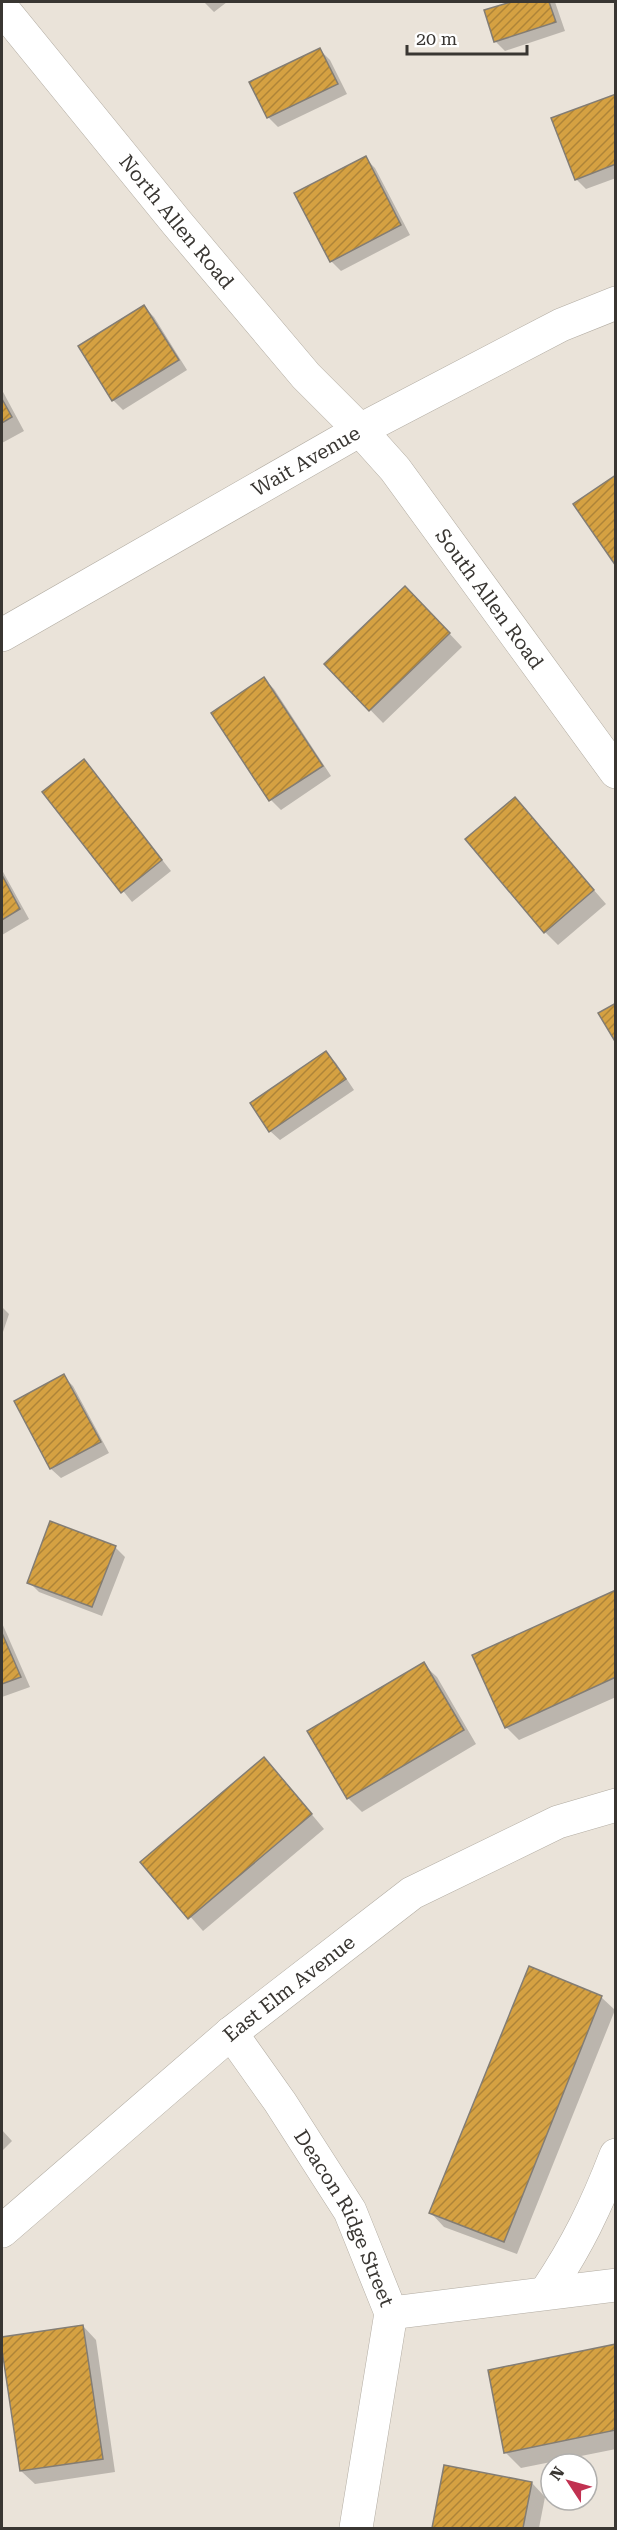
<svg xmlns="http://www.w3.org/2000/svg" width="617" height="2530" font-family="'Roboto Serif',serif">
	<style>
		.shadow { fill: #0003 }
		.building { fill: url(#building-hatch); stroke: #837d74; stroke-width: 1.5 }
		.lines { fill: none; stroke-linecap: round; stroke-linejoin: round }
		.street-casing { stroke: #b2aca2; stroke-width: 34 }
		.secondary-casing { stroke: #b2aca2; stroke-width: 34 }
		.street { stroke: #fff; stroke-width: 33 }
		.secondary { stroke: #fff; stroke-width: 33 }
		.labels { text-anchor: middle; stroke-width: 5; stroke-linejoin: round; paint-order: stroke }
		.street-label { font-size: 20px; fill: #393632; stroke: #fff }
	</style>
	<defs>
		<pattern id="building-hatch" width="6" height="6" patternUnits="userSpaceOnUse" patternTransform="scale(1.5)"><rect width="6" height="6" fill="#d5a142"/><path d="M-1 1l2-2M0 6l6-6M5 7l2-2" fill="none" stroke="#ae8438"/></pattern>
	</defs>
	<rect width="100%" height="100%" fill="#eae3d9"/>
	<path class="shadow" d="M204,2H227L214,12Z
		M516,2H555L565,31L505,51L495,41L486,11Z
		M320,50L330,60L347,94L278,127L268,117Z
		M616,95V178L586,189L576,179Z
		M365,158L375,168L410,235L341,271L331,261Z
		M144,307L154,317L187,370L123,410L113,400Z
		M2,390L24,431L2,443Z
		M419,601L462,647L383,723L326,664Z
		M264,679L274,689L331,776L281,810L271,800L213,713Z
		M84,761L171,871L132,902L44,792Z
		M515,799L606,904L558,945L545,932Z
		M2,870L29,919L2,935Z
		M326,1053L336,1063L354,1090L280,1140L270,1131Z
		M2,1307L9,1314L2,1335Z
		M63,1376L73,1386L109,1453L61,1478L51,1469Z
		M115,1547L125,1557L102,1616L39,1592L29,1582Z
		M616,1592V1697L519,1740L506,1727Z
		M2,1623L30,1687L2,1697Z
		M423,1664L437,1677L476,1744L362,1812L348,1798Z
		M277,1773L324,1829L203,1931L142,1862Z
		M601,1997L615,2010L517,2254L444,2227L431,2213Z
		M2,2130L12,2141L2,2151Z
		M83,2326L96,2340L115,2472L35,2484L21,2471L2,2338Z
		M616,2345V2449L521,2468L505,2452Z
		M445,2467L532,2483L545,2497L539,2528H434Z"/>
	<path class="building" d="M511,2H549L556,22L494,42L484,10Z
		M320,48L338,84L267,118L249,82Z
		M616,94V164L575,180L551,118Z
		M366,156L401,225L330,262L294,193Z
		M144,305L179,360L112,401L78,346Z
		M2,399L12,417L2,423Z
		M616,475V566L573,504Z
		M405,586L450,633L369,711L324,664Z
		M264,677L323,766L269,801L211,713Z
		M84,759L162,860L121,893L42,792Z
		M515,797L594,890L544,933L465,839Z
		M2,875L20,909L2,920Z
		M616,1003V1043L598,1013Z
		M326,1051L346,1079L269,1132L250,1103Z
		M64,1374L101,1442L50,1469L14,1401Z
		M50,1521L116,1546L92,1607L27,1583Z
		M616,1590V1677L505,1728L472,1655Z
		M2,1633L21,1677L2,1684Z
		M424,1662L464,1730L347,1799L307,1731Z
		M264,1757L312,1814L188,1919L140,1862Z
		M529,1966L602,1996L504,2242L429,2213Z
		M83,2325L103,2459L20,2471L2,2350V2337Z
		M616,2344V2430L504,2453L488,2370Z
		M444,2465L532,2482L523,2528H432Z"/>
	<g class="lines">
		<defs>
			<g id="street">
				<path id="s1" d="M360,430L395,469L616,772"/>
				<path id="s2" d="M231,2033L280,2102L350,2211L391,2313L356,2528"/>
				<path id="s3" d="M2,2231L231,2033L412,1893L558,1822L616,1805"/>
				<path d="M546,2292C577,2246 596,2207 616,2155"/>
				<path d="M391,2313L616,2285"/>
			</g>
			<g id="secondary">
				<path id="s4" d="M2,8L177,223L306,376L360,430"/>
				<path id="s5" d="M2,635L360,430L561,325L616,303"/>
			</g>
		</defs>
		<use href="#street" class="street-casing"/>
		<use href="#secondary" class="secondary-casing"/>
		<use href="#street" class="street"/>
		<use href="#secondary" class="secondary"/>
	</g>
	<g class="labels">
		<g class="street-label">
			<text dy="7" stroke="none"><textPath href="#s4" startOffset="276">North Allen Road</textPath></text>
			<text dy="7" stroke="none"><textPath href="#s5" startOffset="350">Wait Avenue</textPath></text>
			<text dy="7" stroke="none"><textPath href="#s1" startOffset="213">South Allen Road</textPath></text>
			<text dy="7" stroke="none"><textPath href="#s3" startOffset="376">East Elm Avenue</textPath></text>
			<text dy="7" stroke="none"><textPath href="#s2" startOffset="218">Deacon Ridge Street</textPath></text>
		</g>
	</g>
	<rect width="617" height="2530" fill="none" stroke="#393632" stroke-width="6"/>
	<g transform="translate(569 2482) rotate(306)"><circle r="28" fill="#ffffff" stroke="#b0afad" stroke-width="1.5"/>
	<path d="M0-4.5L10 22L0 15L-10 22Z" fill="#c13151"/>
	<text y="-9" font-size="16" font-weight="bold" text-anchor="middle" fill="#393632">N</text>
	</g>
	<path d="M407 45v9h120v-9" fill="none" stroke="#393632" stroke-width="3"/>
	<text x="416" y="45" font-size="18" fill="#393632" stroke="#ffffff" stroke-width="4.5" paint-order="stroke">20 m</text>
</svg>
